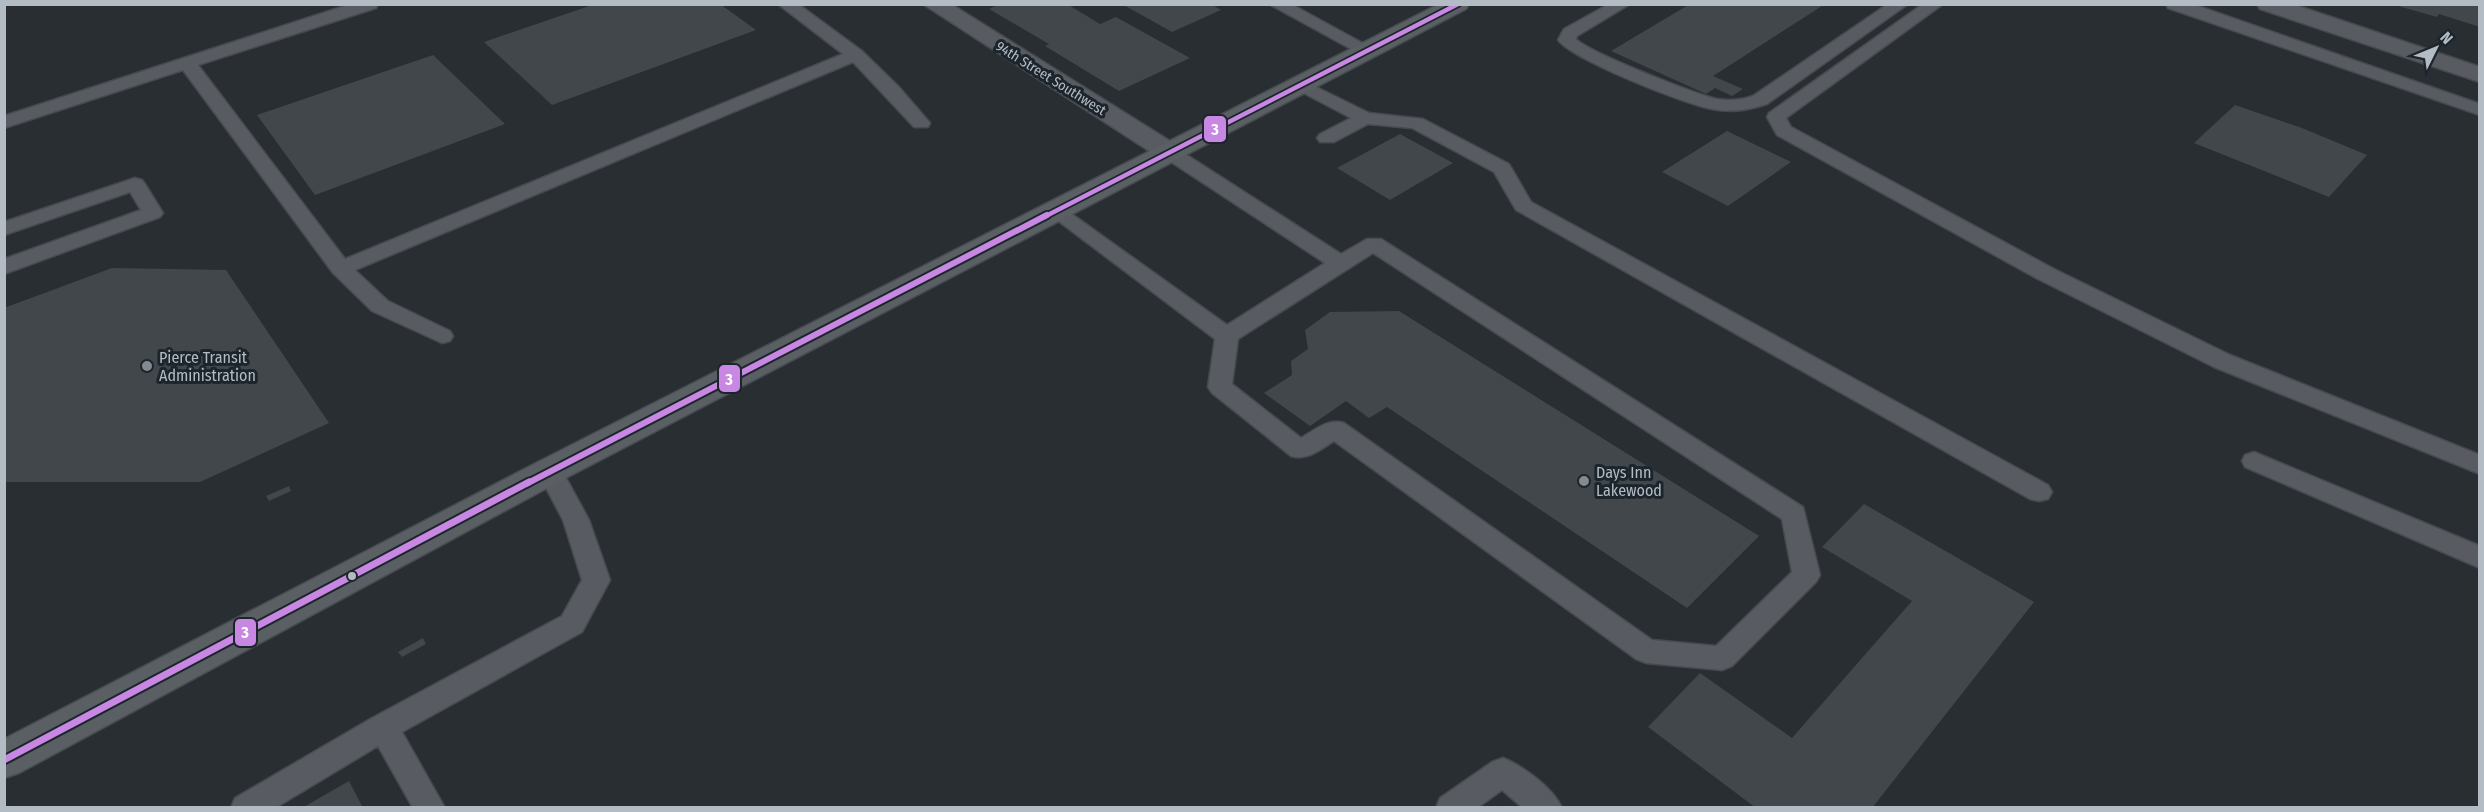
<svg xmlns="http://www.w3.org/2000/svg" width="2484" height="812" font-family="'Fira Sans Condensed',sans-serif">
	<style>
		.building { fill: #42474b }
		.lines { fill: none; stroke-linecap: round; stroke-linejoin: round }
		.service-casing { stroke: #464a4e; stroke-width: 3 }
		.minor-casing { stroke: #464a4e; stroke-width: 3 }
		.primary-casing { stroke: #464b50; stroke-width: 3 }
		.service { fill: #585c62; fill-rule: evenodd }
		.minor { fill: #585c62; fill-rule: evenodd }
		.primary { fill: #5a5f63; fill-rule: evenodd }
		.bus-1-far2-casing { stroke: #1d252c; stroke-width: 8 }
		.bus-1-far1-casing { stroke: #1d252c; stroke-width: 10 }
		.bus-1-casing { stroke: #1d252c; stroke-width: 11 }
		.bus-1-far2 { stroke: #c787e3; stroke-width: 4.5 }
		.bus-1-far1 { stroke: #c787e3; stroke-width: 6 }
		.bus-1 { stroke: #c787e3; stroke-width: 7 }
		.poi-dot { fill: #838a91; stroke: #1d252c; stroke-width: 2 }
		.bus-dot { fill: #b3bbc4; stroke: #1d252c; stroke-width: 2 }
		.labels { text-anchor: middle; stroke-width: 6; stroke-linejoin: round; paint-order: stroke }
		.far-street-label { font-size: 14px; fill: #b3bbc4; stroke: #1d252c }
		.poi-label { font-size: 16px; fill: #b3bbc4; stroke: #1d252c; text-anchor: start }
		.line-badge { stroke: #1d252c; stroke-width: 2 }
		.badge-label { font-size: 16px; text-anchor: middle; font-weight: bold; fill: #fff }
	</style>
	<rect width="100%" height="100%" fill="#292e33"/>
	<path class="building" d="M595,4H720L756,30L552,105L484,42Z
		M1000,4H1067L1100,24L1116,17L1190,58L1119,91L1045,46L1049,44L989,9Z
		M1122,4H1211L1221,10L1172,32Z
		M1690,4H1825L1713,76L1743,89L1732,96L1715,88L1706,94L1611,51Z
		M2391,4H2480V27L2439,14L2437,17Z
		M433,55L505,124L315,195L257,115Z
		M2235,105L2302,128L2367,155L2329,197L2194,143Z
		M1727,131L1791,162L1728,206L1662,172Z
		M1400,134L1453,163L1390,200L1337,168Z
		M112,268L226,270L329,423L200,482H4V308Z
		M1399,311L1759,536L1687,608L1387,407L1369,418L1346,401L1310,426L1264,393L1292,375L1291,361L1308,349L1305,330L1330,312Z
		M289,486L291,491L269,501L266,496Z
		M1864,504L2034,602L1872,808H1756L1648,727L1700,673L1792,738L1912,601L1822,547Z
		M423,638L426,644L402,657L398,652Z
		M349,781L363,808H302Z"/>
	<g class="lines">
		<defs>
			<path id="service" d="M351,4H378L376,8L198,65L345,259L843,54L778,4H798L862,51L898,86L930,123L928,127H914L853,62L355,270L388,301L450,331L453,336L450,341L442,343L372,311L333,273L183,70L4,128V116Z
				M1269,4H1291L1377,51L1368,56L1362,55Z
				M1609,4H1630L1577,36L1576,39C1590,53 1695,94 1717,99C1729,101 1742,100 1753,96L1888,4H1908L1767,104C1749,110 1731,113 1712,109C1687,105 1571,59 1558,40L1564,29Z
				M1923,4H1943L1786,118L1791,127L2054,269L2230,355L2480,455V474L2214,367L2038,279L1777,135L1767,117L1769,113Z
				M2166,4H2192L2480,104V115L2168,8Z
				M1302,80L1369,113L1423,119L1509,164L1531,202L2048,485L2052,492L2048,499L2039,501L2030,499L1516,210L1494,172L1412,128L1368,124L1334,142H1320L1317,138L1320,134L1351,118L1296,89L1293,85Z
				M1169,146L1176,148L1341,254L1367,239H1381L1803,507L1820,575L1816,582L1732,666L1722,670L1646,663L1636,659L1334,441C1321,449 1308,461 1291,456L1212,393L1208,387L1215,339L1045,211L1048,207H1062L1227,325L1325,263L1162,156L1159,152ZM1373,253L1782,519L1792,572L1716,646L1652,640L1344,423C1328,418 1315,430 1301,438L1232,384L1238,339Z
				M135,178L142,180L145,184L163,213L160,217L4,274V259L141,210L130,192L4,235V222Z
				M2254,452L2480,546V568L2245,467L2242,461L2245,455Z
				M550,462L559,465L589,520L610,580L582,632L402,732L445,808H413L378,746L275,808H231L235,798L372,718L562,616L582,580L563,520L537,471L541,465Z
				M1503,758C1523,766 1553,788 1562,808H1523L1502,790L1477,808H1436L1440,798L1492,762Z"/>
			<path id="minor" d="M923,4H951L1178,146L1182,152L1178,158L1169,160L1160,158Z
				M2257,4H2292L2480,67V82L2260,9Z"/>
			<path id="primary" d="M1439,4H1469L1466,9L562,480L19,773L4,778V739L538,462Z"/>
		</defs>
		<use href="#service" class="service-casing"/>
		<use href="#minor" class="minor-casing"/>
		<use href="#primary" class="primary-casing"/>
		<use href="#service" class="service"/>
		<use href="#minor" class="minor"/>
		<use href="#primary" class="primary"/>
		<defs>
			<path id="bus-1-far2" d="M1044,217L1458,4"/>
			<path id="bus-1-far1" d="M526,484L1047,215"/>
			<path id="bus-1" d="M4,760L529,482"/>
		</defs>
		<use href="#bus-1-far2" class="bus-1-far2-casing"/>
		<use href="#bus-1-far1" class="bus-1-far1-casing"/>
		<use href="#bus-1" class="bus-1-casing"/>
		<use href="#bus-1-far2" class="bus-1-far2"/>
		<use href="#bus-1-far1" class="bus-1-far1"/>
		<use href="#bus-1" class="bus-1"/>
	</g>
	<g class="poi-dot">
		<circle cx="147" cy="366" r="6"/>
		<circle cx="1584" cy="481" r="6"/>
	</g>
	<circle class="bus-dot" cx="352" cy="576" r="5"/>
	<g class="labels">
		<g class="far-street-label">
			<text transform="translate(1051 78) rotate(32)" y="5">94th Street Southwest</text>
		</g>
		<g class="poi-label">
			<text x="159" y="363">Pierce Transit<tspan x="159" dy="18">Administration</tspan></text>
			<text x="1596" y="478">Days Inn<tspan x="1596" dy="18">Lakewood</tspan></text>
		</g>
	</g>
	<g class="line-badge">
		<rect x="1203" y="115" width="24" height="28" rx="6" fill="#c787e3"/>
		<rect x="718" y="364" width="23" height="29" rx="6" fill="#c787e3"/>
		<rect x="234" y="618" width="23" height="29" rx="6" fill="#c787e3"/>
	</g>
	<g class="badge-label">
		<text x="1215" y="135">3</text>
		<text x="729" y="385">3</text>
		<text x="245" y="638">3</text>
	</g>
	<rect width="2484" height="812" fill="none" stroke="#b3bbc4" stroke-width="12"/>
	<g transform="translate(2436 48) rotate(47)" stroke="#1d252c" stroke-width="4.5" paint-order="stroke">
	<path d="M0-4.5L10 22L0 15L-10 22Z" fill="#b3bbc4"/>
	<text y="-9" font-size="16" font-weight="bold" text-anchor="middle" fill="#b3bbc4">N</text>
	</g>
</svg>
